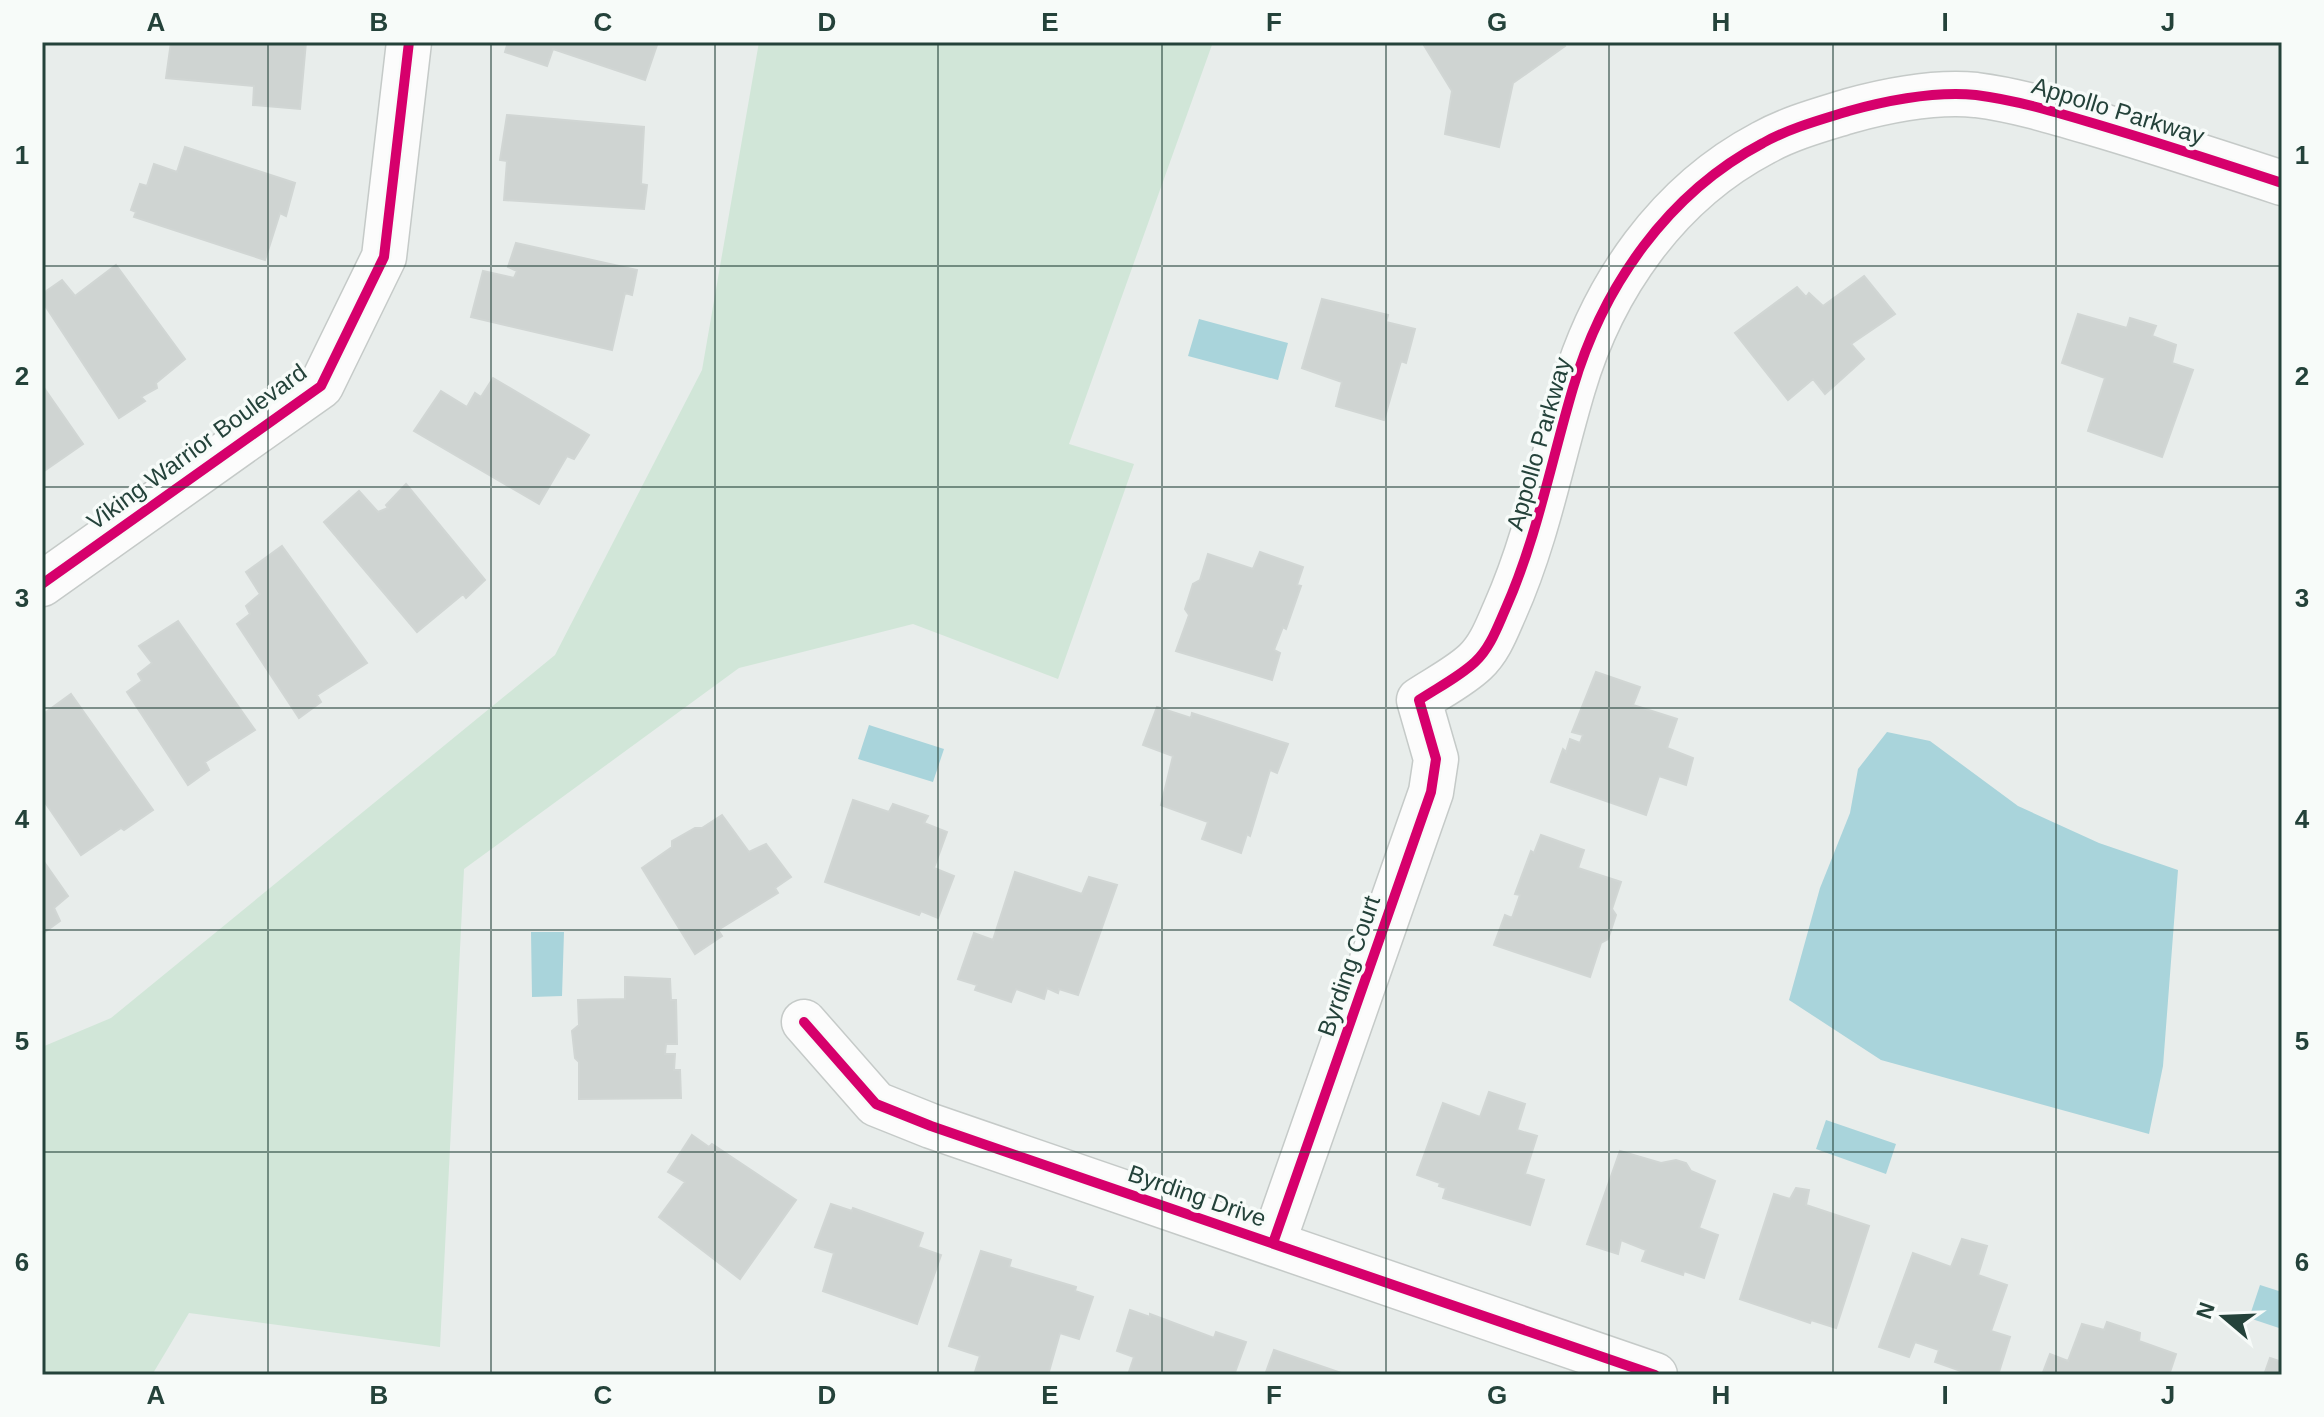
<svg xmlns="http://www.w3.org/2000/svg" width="2324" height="1417" font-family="Arial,sans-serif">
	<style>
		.green { fill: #d1e6d8 }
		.water { fill: #a9d4db }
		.building { fill: #cfd4d2; stroke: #d1d6d4; stroke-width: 2 }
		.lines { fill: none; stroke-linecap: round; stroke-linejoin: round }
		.minor-casing { stroke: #c5cac8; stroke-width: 47 }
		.minor { stroke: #fcfcfc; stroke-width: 44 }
		.cycleway-casing { stroke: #f7fbf9; stroke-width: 15 }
		.cycleway { stroke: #d6006c; stroke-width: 10 }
		.grid { fill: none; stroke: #24423a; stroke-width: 2; stroke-opacity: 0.55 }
		.labels { text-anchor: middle; stroke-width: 7; stroke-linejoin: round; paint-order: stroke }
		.street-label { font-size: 24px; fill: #24423a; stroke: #f7fbf9 }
		.neatline { fill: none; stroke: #24423a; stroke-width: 3 }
		.grid-label { font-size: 26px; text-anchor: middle; font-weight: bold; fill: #24423a }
	</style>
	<rect width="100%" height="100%" fill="#e8edeb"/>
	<path class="green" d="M759,42H1213L1069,444L1134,464L1058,679L913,624L739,668L464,869L440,1347L189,1313L152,1375H42V1047L111,1018L555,655L702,370Z"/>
	<path class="water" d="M1199,319L1288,343L1278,380L1188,356Z
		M869,725L944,749L933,782L858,759Z
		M1887,732L1930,741L2018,806L2099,843L2178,870L2163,1066L2149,1134L1881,1060L1789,1000L1820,888L1850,813L1858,769Z
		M531,932H564L562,996L532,997Z
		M1826,1120L1896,1144L1886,1174L1816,1149Z
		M2260,1285L2282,1292V1329L2249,1318Z"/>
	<path class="building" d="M171,42H306L300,109L253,105L254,86L166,78Z
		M508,42H658L645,80L553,49L547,66L505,52Z
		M1422,42H1562L1565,46L1513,83L1499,147L1445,134L1452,91Z
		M507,115L644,127L641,184L647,185L644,209L504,200L507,161L500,160Z
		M185,147L295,183L286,216L280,213L265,260L134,217L136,212L131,210L140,184L147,186L154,164L177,172Z
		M516,243L637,270L632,295L625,293L612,350L471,317L483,271L514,278L517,271L508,267Z
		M116,265L185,359L156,383L157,388L141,397L145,401L119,418L42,301V294L62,280L75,296Z
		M1864,276L1895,314L1851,344L1864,359L1825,394L1813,379L1788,400L1735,333L1797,287L1806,297L1809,293L1823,306Z
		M1322,299L1388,315L1386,322L1415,329L1406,363L1401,361L1384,420L1336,406L1342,382L1302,368Z
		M2078,314L2127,328L2130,318L2156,326L2152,336L2176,345L2172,363L2193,370L2162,457L2088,431L2105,378L2062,363Z
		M493,378L589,435L574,459L567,456L539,504L414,431L441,391L467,407L475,393L481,397Z
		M42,385L83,444L44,471L42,468Z
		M406,484L485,580L466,598L463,594L417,632L324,522L359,491L378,512L388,508L386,505Z
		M282,546L367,663L317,695L321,702L299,718L237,624L250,614L246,606L260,594L246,572Z
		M1260,552L1303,567L1297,585L1301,586L1286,629L1283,627L1274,650L1280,653L1272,680L1176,651L1189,615L1185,609L1193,584L1200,580L1208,554L1253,569Z
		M178,621L255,730L205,762L209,770L188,785L127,692L142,681L138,674L152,663L139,646Z
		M1596,672L1640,687L1633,705L1677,719L1667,748L1693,758L1686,785L1659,776L1646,815L1551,782L1563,749L1566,752L1570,739L1580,743L1583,735L1572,732Z
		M71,694L153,810L124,830L121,828L81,855L42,798V715Z
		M1157,707L1191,718L1192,713L1288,744L1277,773L1270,770L1250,836L1247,834L1241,853L1202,839L1208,822L1161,805L1173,756L1143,745Z
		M853,800L889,812L893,804L928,816L924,823L947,832L934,868L954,876L938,918L921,911L919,915L825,882Z
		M722,815L749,852L766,844L791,877L775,888L778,893L718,930L722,936L695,954L642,868L672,847V841L695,828H702Z
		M1541,835L1584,850L1578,868L1621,882L1612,909L1616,915L1608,939L1601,943L1590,977L1494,945L1505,915L1512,918L1520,895L1515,894L1531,851L1534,853Z
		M42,859L68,896L54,908L60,921L42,934Z
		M1015,872L1082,894L1089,877L1117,885L1078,995L1059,989L1058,993L1047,988L1044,999L1016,989L1011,1002L975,990L977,985L958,979L974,933L993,940Z
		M625,977L670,979L671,1000H676L677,1044H666L665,1054H675L674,1070H680L681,1098L579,1099V1062L575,1058L572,1031L579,1025L578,1000L625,999Z
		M1489,1092L1525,1104L1517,1130L1537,1136L1525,1174L1544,1180L1530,1225L1443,1198L1446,1188L1439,1186L1440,1183L1417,1175L1443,1103L1480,1117Z
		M692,1135L709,1147L712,1144L796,1200L740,1279L659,1217L685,1182L668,1172Z
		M1620,1151L1661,1163L1676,1160L1686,1163L1691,1171L1715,1181L1699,1228L1718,1235L1704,1278L1684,1271L1683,1275L1642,1261L1646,1250L1621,1240L1618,1254L1587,1244Z
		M1796,1188L1809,1190L1806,1205L1869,1226L1836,1328L1811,1320L1810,1323L1740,1299L1774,1194L1790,1199Z
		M831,1204L852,1211L853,1208L923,1233L918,1247L941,1255L917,1324L823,1291L834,1253L815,1247Z
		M1962,1239L1987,1246L1978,1275L2007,1285L1991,1331L2010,1337L1998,1375H1972L1935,1362L1939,1350L1915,1342L1909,1357L1879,1347L1913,1253L1951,1267Z
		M981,1251L1011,1260L1009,1267L1076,1287L1075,1291L1093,1297L1079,1339L1060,1333L1048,1375H974L980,1356L949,1346Z
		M1130,1310L1150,1317V1314L1214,1338L1216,1332L1246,1342L1234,1375H1128L1134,1357L1117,1351Z
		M2107,1322L2140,1333L2139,1341L2176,1354L2169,1375H2042L2050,1354L2068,1361L2082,1324L2104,1330Z
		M1274,1350L1347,1375H1265Z
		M2270,1358L2282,1362V1375H2264Z"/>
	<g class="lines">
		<defs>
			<path id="minor" d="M42,584L321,386L384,257L409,42
				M804,1022L876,1104L931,1126L1655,1375
				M1273,1243L1431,792L1436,759L1419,700C1437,688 1459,677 1475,662C1490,648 1497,628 1505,610C1537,538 1551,462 1573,388C1603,286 1668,193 1763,143C1790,128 1820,120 1849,111C1889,100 1934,91 1976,95C2015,100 2052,111 2089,122C2154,141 2218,162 2282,183"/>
		</defs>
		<use href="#minor" class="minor-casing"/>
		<use href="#minor" class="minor"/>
		<defs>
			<path id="cycleway" d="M42,584L321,386L384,257L409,42
				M804,1022L876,1104L931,1126L1655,1375
				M1273,1243L1431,792L1436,759L1419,700C1437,688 1459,677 1475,662C1490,648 1497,628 1505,610C1537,538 1551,462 1573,388C1603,286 1668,193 1763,143C1790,128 1820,120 1849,111C1889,100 1934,91 1976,95C2015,100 2052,111 2089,122C2154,141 2218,162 2282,183"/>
		</defs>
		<use href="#cycleway" class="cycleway-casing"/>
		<use href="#cycleway" class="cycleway"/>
	</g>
	<path class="grid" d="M268,42V1375M491,42V1375M715,42V1375M938,42V1375M1162,42V1375M1386,42V1375M1609,42V1375M1833,42V1375M2056,42V1375M42,266H2282M42,487H2282M42,708H2282M42,930H2282M42,1152H2282"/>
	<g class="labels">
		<g class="street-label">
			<text transform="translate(2118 111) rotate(17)" y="8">Appollo Parkway</text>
			<text transform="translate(1539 444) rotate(-74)" y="8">Appollo Parkway</text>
			<text transform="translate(197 447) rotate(-36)" y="8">Viking Warrior Boulevard</text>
			<text transform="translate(1349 966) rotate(-71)" y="8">Byrding Court</text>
			<text transform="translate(1197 1196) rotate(19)" y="8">Byrding Drive</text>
		</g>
	</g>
	<rect width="2324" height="1417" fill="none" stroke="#f7fbf9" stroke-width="88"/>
	<g transform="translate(2224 1317) rotate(289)" stroke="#f7fbf9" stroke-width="6" paint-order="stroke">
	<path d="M0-6L14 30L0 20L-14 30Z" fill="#24423a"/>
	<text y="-12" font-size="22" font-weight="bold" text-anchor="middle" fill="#24423a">N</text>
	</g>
	<rect x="44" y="44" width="2236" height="1329" class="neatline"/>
	<g class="grid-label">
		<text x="156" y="31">A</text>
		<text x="379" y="31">B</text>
		<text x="603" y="31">C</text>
		<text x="827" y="31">D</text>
		<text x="1050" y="31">E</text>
		<text x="1274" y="31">F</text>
		<text x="1497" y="31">G</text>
		<text x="1721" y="31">H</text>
		<text x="1945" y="31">I</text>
		<text x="2168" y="31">J</text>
		<text x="22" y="164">1</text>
		<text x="2302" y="164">1</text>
		<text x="22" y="385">2</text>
		<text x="2302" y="385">2</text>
		<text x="22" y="607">3</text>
		<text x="2302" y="607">3</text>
		<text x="22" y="828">4</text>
		<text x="2302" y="828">4</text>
		<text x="22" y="1050">5</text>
		<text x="2302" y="1050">5</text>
		<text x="22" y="1271">6</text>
		<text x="2302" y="1271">6</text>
		<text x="156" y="1404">A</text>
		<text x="379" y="1404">B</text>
		<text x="603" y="1404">C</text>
		<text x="827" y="1404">D</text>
		<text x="1050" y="1404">E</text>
		<text x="1274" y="1404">F</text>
		<text x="1497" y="1404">G</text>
		<text x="1721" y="1404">H</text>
		<text x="1945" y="1404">I</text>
		<text x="2168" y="1404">J</text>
	</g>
</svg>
